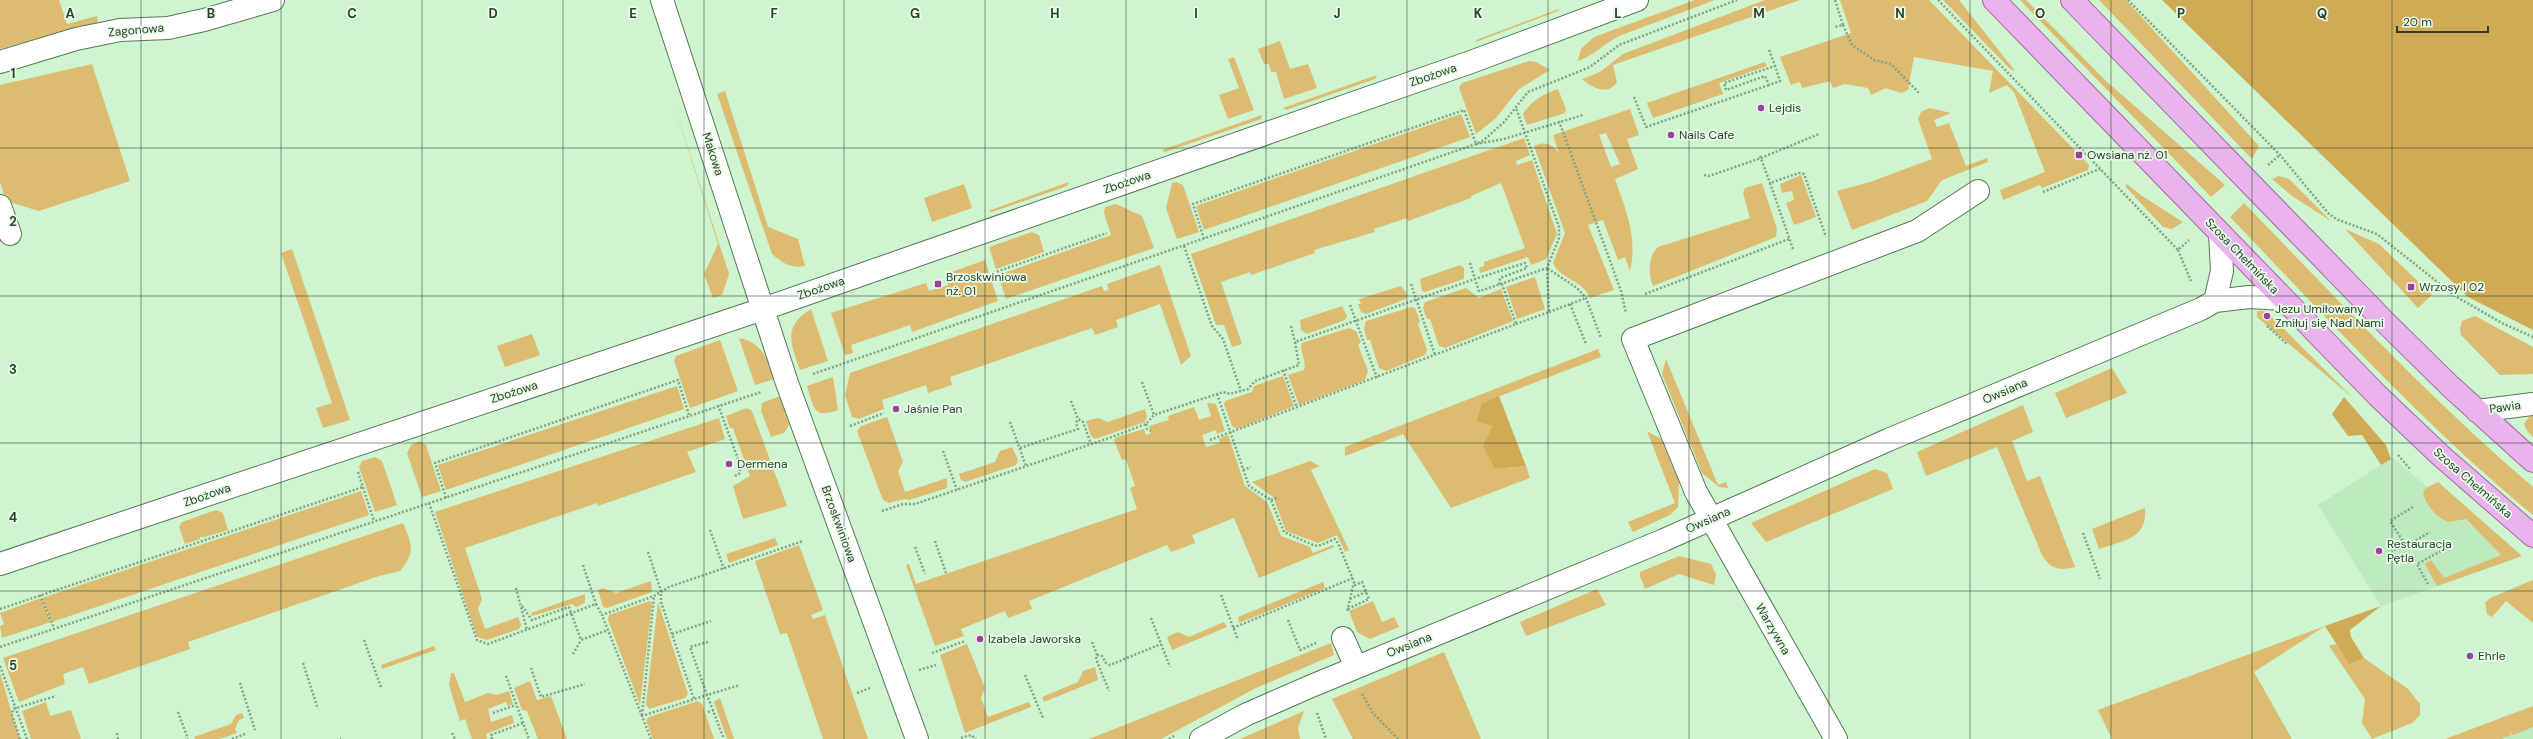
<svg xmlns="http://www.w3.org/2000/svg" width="2533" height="739" font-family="'DM Sans',sans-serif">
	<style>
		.built { fill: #beeac0 }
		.green { fill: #ddbb70; fill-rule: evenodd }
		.forest { fill: #d0aa54 }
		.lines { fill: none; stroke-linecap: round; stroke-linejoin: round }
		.minor-casing { stroke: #557857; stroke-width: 24 }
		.major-casing { stroke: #a16aa3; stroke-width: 24 }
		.path { stroke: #85a186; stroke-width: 2.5; stroke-dasharray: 2 2; stroke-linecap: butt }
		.minor { stroke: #fff; stroke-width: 22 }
		.major { stroke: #ebb3ed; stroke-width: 22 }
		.grid { fill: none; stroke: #2f3e30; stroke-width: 1; stroke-opacity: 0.55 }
		.poi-dot { fill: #9e3ca3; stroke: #e6fde6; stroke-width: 1.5 }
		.labels { text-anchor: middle; stroke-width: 3.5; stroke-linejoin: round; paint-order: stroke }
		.street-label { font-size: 12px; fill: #2f3e30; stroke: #e6fde6 }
		.poi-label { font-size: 12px; fill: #2f3e30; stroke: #e6fde6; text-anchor: start }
		.grid-label { font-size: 13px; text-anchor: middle; font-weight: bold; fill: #2f3e30; stroke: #e6fde6; stroke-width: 3.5; stroke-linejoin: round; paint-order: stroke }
	</style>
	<rect width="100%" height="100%" fill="#cef5cf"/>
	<path class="built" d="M2393,457L2398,462L2512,560L2381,606L2318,505Z
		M2533,709V739H2457Z"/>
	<path class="green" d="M0,0H59L67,24L97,16L98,22L0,49Z
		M1695,0H1715L1619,36C1604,44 1593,56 1578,61L1581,49L1594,37Z
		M1765,0H1800L1613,65L1617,82C1608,96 1592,88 1582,79L1600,72L1623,54Z
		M1840,0H1929L2089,165L2088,170L2042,188L2040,185L2003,200L2000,190L2045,172L2014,92L2007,85L1989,93L1993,71L1914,57L1908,90L1901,93L1886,88L1871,95L1868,88L1845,84L1833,88L1830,81L1802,88L1800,82L1791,85L1780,57L1851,33Z
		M1943,0H1959L2015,71L2010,69Z
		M2020,0H2026L2106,81L2225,185L2211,197Z
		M2099,0H2126L2259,146L2252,159Z
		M1559,9L1558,11L1476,42V40Z
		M1280,41L1290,69L1308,64L1317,88L1284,99L1276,72H1271L1269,64H1264L1258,49Z
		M1234,57L1254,110L1228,119L1219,95L1239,88L1228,59Z
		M1529,61L1536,62L1550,70L1519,89L1496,118L1476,134L1459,88L1462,83Z
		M1765,62L1767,66L1719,83L1723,94L1653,118L1647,103Z
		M92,64L130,181L39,211L6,201L0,182V85Z
		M1377,75L1375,79L1286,110L1283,108Z
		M1558,89L1566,109L1565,113L1527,125L1523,114C1532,100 1543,94 1558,89Z
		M725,91L768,227L798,239L805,266C792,269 782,263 772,254L717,94Z
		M670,93L729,274L722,295L713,298L704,274L718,244Z
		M1929,108L1951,113L1934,120L1937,127L1949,123L1966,166L1987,158L1988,162L1942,180L1927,201L1852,230L1837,191L1870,182L1932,159L1918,119L1921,112Z
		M1630,109L1639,135L1627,139L1638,169L1615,179C1626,210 1638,238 1630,271L1625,257L1618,260L1603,220L1588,225L1614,290L1590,298C1584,281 1560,279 1553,263L1565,233L1534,146C1545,141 1552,144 1559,153L1553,135ZM1606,133L1620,164L1611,167L1599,135Z
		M1461,114L1470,137L1204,230L1196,206Z
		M1262,115L1261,119L1165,152L1162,150Z
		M1524,138L1530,155L1516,161L1517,165L1532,160L1557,234L1546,259L1531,265L1528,257L1480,273L1479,268L1484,266V262L1525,248L1501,183L1471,196V198L1408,221L1407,218L1374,229L1375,232L1314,250L1315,253L1251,275L1250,272L1221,282L1242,344L1232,347L1224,325H1216L1191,254Z
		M1801,175L1816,217L1794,225L1786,203L1794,200L1792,191L1782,193L1780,184Z
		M2279,176L2289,179L2331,221L2292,196L2272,179Z
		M1069,182L1067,186L992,212L988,211Z
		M1176,182L1183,185L1199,232L1177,239L1166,208L1172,183Z
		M1762,183L1777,229L1776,237L1653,286C1648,275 1648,256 1658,247L1750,218L1743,193L1745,188Z
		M964,184L972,208L932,222L924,198Z
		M2127,184L2142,196L2183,222L2172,229L2163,227L2125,186Z
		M2244,203C2338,300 2430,399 2533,487V515C2424,425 2328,319 2230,217Z
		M1116,204L1142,216L1154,248L1006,299L998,275L1111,235L1104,213L1105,207Z
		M2345,229L2379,244L2432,295L2418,308Z
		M1032,232L1039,235L1044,252L996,269L989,247Z
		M292,249L350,420L323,428L316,408L332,403L281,253Z
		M985,260L998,301L912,332L910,325L851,345L853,353L845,355L831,313L926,283L929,291L948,285L946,274Z
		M1160,265L1191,356L1181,365L1160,304L1116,320L1118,327L1095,335L1092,328L950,377L952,385L928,393L926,385L882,400L884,409L859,419L852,417L845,395L850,373L1102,286L1104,291L1109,290L1107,284Z
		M1460,265L1464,268V279L1425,292L1422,291L1420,279Z
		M1535,277L1545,309L1517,319L1506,287Z
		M1401,286L1407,294L1406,299L1366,314L1361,312L1358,304H1361L1359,299Z
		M1466,288L1479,298L1501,289L1513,321L1445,348L1439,346L1430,319H1427L1423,308L1425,302Z
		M1342,306L1347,316L1345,320L1307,334L1301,330L1300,320Z
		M1411,307L1415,308L1420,321L1418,324L1427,350L1425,355L1386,371L1379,368L1370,340H1367L1364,329L1366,321Z
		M811,309L828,361L800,370C791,343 782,327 811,309Z
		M2257,311H2264L2276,321L2353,398L2257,317Z
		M2475,316L2533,347V374L2500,375L2461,335L2460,329L2462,321Z
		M1349,328L1356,331L1361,342L1358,345L1368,371L1365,380L1299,405L1288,375L1304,370C1307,360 1299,353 1302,343Z
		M532,334L540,355L505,367L497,346Z
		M739,338C762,342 768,360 775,379L755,385Z
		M720,340L738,391L690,408L674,361L676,356Z
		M1598,349L1601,357L1482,403L1493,426L1495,469L1526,466L1530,478L1451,508L1403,434L1345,456V447Z
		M1666,359L1718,485L1726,482L1728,488L1719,487L1702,473L1662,374Z
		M2112,368L2127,393L2066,418L2055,393Z
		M1283,376L1294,406L1237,429L1232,426L1224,404L1225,401L1252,392L1254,386Z
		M833,377L838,410C813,419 814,408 807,386Z
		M677,386L684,409L446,490L438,465Z
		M780,396L789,425L784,433L771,437L761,411L762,403Z
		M1207,403L1216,404L1225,431L1217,434L1216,430L1202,435L1206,447L1220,443L1219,439L1228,435L1245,486L1267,502L1281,536L1310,547L1313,553L1333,545L1334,547L1259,578L1234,518L1192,535L1195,543L1171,552L1167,545L1029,601L1032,609L1008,618L1005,611L961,629L964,636L935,646L906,565L909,564L916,584L1137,509L1130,488L1135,486L1126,459L1122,460L1114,440L1117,437L1144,429L1146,435L1151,433L1149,426L1169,420L1168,416L1194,407L1199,420L1211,416Z
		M2023,405L2033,432L2012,441L2027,481L2040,476L2075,567C2060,571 2050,569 2042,555L1997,447L1926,476L1917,452Z
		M747,408L752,411L787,506L743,519L733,486L750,476L733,428H730L726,416Z
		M1145,409L1147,416L1145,422L1095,439L1091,436L1086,421L1098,418L1108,422Z
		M2533,416V437L2527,431L2524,424L2529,417Z
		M887,417L903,462L898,471L905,492L947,478V488L909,500L905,499L889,503L883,500L857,431L861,426Z
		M719,418L725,439L687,452L696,472L598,506L597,503L465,548L482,599L478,609L485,629L518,617L521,625L519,629L487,640L477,637L435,512Z
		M1647,431L1661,439L1679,480L1678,507L1670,515L1633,532L1628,522L1675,503Z
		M420,441L426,445L441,491L422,497L407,453L411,445Z
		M1012,447L1018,460L1016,465L965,482L961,480L959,474L995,462L1000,451Z
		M375,457L382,461L397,505L375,512L359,467L362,461Z
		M1310,461L1320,466L1311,470L1349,550L1345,552L1337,535L1318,543L1286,531L1273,497L1252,482Z
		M1875,469L1887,473L1893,489L1766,542L1751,523Z
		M2438,482L2522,556L2437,586L2425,564L2431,560L2444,578L2501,555L2466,519L2448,522C2436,517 2426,505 2423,493L2426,488Z
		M361,491L369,515L52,622L42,598Z
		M2145,508C2148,539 2123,541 2099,549L2092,529Z
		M216,510L223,513L228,530L205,537H200V539L185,544L179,527L182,522Z
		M403,523C412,545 416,552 400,571L379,576L188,642L190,649L89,684L83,667L63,674L65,684L19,702L3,658Z
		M775,538L778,545L729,563L726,554Z
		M799,545L823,610L811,615L813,619L825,615L868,739H823L787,633L780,634L755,561Z
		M1679,556L1711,564L1716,574L1714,585L1679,574L1645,589L1640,576V572Z
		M2533,580V623L2506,601L2492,617L2487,614L2485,603L2490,598Z
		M651,581L652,592L607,608L603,607L598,590L603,588L616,593Z
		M1323,582L1325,588L1239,623L1238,617Z
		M1597,589L1606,605L1526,636L1520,622Z
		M585,594V603L576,607L572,604L532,616L531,613Z
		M41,598L51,622L2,638L0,626L4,624L0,613Z
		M650,601L652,603L640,705L608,620L609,615Z
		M1373,601L1382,622L1394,617L1399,627L1370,639L1357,632L1349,611Z
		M658,602L688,694L685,698L649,709L646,704Z
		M1224,622L1227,627L1172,650L1167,637L1178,632L1189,637Z
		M2325,626L2254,672L2292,739H2112L2098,710Z
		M1331,643L1334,655L1256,688L1161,739H1089Z
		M967,644L985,688L981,698L988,717L1029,702L1031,707L965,733L940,655Z
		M2336,644L2349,663L2364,658L2408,689L2420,704V715L2412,723L2372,739L2362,723L2365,699L2329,646Z
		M434,646L436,650L382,669L381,665Z
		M1444,652L1481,739H1353L1332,699Z
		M1095,667L1098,680L1044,702L1042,697L1078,682L1083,671Z
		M0,673C7,695 12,717 20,739H0Z
		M451,673H454L465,702L488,693L497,695L509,691L513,704L508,706L506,702L488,709L491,722L512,715L514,723L486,734L487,739H472L465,719L460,721L449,685Z
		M530,681L537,700L551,696L567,739H538L527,711L522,710L514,688Z
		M720,698L734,739H727L714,702Z
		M698,701L702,704L714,739H653L646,720L649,717Z
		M46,702L50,716L71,710L81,739H31L22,711Z
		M2533,706V727L2513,735L2510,731L2511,735L2501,739H2445Z
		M1304,711L1298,728L1300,739H1240Z
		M242,713L244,718L239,720L235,729L237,733L220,739H195L194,737L231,724L236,715Z"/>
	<path class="forest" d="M2162,0H2533V330L2468,297Z
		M1499,396L1526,466L1495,469L1483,446L1493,426L1477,421L1482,403Z
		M2344,397L2386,445L2391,459L2381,465L2362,435L2348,436L2332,414Z
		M2381,606L2350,630L2351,637L2364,658L2349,664L2325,626Z"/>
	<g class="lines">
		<defs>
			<path id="minor" d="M662,0L787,383L917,739
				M0,62L76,39L120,30L168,28L204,20L273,0
				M0,206L10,234
				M2220,234L2222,271L2215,301L2249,297L2283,299
				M2477,411L2533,404
				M0,564L763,309L1471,62L1637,0
				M1343,638L1356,667
				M1201,739L1245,715L1309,687L1664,540L1888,440L2201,309L2215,301
				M1836,739L1696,492L1633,339L1917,231L1978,191"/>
			<path id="major" d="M1994,0L2377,395L2440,455L2533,536
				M2072,0L2384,321L2450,386L2533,461"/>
		</defs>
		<use href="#minor" class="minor-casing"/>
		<use href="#major" class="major-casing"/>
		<path class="path" d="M1835,0L1843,25L1835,27
			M1938,0L2178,250L2189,240
			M2128,0L2280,155L2328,213L2336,219L2377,234L2455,296L2502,323L2533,337
			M1843,25L1852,45L1874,60L1891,64L1920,94
			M1769,50L1775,66L1724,83L1726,90L1765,76L1769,85L1780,81L1775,66
			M1634,97L1646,127L1769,85
			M1559,121L1621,291L1626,313
			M1760,156L1770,183
			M2268,165L2280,155
			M1704,175L1709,176L1761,158L1819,134
			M2043,192L2102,168
			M1204,239L1193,204L1464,110L1476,144L1504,139L1583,115
			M1184,246L1212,326L1223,339L1241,391
			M1793,249L1770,183L1799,173L1804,174L1826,237
			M2178,250L2191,281
			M1470,263L1475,279L1525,263L1527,268L1500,278L1499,285
			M993,273L1107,233
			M1411,284L1435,355
			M1645,294L1789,239
			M1570,304L1586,344
			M1350,305L1377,378
			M1549,312L1586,298
			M1516,324L1549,312L1547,268L1577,288L1586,298L1601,338
			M1291,326L1295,342
			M2267,326L2287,344
			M1283,370L1297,408
			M813,374L1476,144L1484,140L1504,122L1528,92L1590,67L1619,45L1737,0
			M1142,382L1154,415
			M1217,394L1249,486L1271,500L1284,532L1313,545L1318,546L1335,539L1338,543L1354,582L1347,612
			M1071,401L1078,419L1083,422L1091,444
			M718,405L741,467L739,474L735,476
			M1010,422L1026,466
			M1146,424L1147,429L1151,431
			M850,426L884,413
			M1210,440L1516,324L1502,284
			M1020,448L1078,429L1076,423L1078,419
			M943,451L957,490
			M2398,455L2410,469
			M1243,470L1251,467
			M358,472L374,521
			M446,498L435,463L678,380L689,415
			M1271,500L1277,498
			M429,503L477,640L488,644L596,604L602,615
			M2413,507L2390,521L2406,546L2430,532
			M882,511L903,504H915L1109,438L1146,424L1154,415L1223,392L1230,394L1248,389L1255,381L1299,365L1295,342L1475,279L1479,291L1483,290L1547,268L1559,238V227L1516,108
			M710,530L724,569
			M2083,533L2100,579
			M935,541L946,573
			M915,547L925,574
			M2394,550L2406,546
			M648,552L661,591V602L694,699
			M583,565L596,604
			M2428,584L2417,564L2443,550
			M516,588L527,630
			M40,595L54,628
			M1221,595L1238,640
			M1350,599L1366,592
			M522,606L532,620L569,607L581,640L608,630
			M0,609L363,487
			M1348,609L1369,599L1362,582L1353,586
			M1151,618L1170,667
			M1288,620L1300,650L1316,643
			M1233,628L1353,578
			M672,634L711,621
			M364,640L381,687
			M708,642L690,647L707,695L740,685
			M1092,642L1097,655L1096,659L1109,691
			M0,647L761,392
			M932,653L965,641
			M573,654L581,640
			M1097,655L1102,656L1106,663L1110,665L1161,644
			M303,663L318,709
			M0,666L27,739
			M531,668L541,697L585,684
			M919,670L936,665
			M1025,675L1043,718
			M506,676L529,739
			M240,683L255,730
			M857,693L870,688
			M1362,694L1373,713L1398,739
			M178,712L188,739
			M708,712L714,710
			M493,713L516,705
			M1317,713L1326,739
			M642,715L654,596
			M642,716L602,615L654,596L669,587L803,541
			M117,733L118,739
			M452,733L455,739
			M961,738L971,735L976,739
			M20,739L12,715L13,709L56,696
			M232,739L245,734
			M340,739H341
			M492,739L491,735L523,723
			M651,739L642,716L707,695L724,739
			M1169,739L1175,735"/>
		<use href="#minor" class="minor"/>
		<use href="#major" class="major"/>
	</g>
	<path class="grid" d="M141,0V739M281,0V739M422,0V739M563,0V739M704,0V739M844,0V739M985,0V739M1126,0V739M1266,0V739M1407,0V739M1548,0V739M1689,0V739M1829,0V739M1970,0V739M2111,0V739M2252,0V739M2392,0V739M0,148H2533M0,296H2533M0,443H2533M0,591H2533"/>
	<g class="poi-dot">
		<circle cx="1761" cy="108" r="4"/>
		<circle cx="1671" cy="135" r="4"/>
		<rect x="2075" y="151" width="8" height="8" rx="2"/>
		<rect x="934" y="280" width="8" height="8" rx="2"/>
		<rect x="2407" y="283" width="8" height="8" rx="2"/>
		<circle cx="2267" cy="316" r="4"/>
		<circle cx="896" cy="409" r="4"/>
		<circle cx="729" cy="464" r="4"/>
		<circle cx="2379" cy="551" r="4"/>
		<circle cx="980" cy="639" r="4"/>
		<circle cx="2470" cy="656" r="4"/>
	</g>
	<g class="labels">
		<g class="street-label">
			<text transform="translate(136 30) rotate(-5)" y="4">Zagonowa</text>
			<text transform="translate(1433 75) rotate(-19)" y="4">Zbożowa</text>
			<text transform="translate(713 154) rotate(72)" y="4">Makowa</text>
			<text transform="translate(1127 182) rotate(-19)" y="4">Zbożowa</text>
			<text transform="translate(2242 256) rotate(46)" y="4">Szosa Chełmińska</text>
			<text transform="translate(821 288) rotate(-19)" y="4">Zbożowa</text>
			<text transform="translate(2005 391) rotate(-23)" y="4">Owsiana</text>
			<text transform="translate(514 392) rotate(-18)" y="4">Zbożowa</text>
			<text transform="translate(2505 407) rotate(-8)" y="4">Pawia</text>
			<text transform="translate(2473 483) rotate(41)" y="4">Szosa Chełmińska</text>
			<text transform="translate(207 495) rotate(-19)" y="4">Zbożowa</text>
			<text transform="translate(1708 520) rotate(-24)" y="4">Owsiana</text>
			<text transform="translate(839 524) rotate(70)" y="4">Brzoskwiniowa</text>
			<text transform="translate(1773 629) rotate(60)" y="4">Warzywna</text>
			<text transform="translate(1409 645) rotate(-22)" y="4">Owsiana</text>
		</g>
		<g class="poi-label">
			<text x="1769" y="112">Lejdis</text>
			<text x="1679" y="139">Nails Cafe</text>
			<text x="2087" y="159">Owsiana nż. 01</text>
			<text x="946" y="281">Brzoskwiniowa<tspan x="946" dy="14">nż. 01</tspan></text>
			<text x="2419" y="291">Wrzosy I 02</text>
			<text x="2275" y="313">Jezu Umiłowany<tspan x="2275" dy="14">Zmiłuj się Nad Nami</tspan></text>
			<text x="904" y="413">Jaśnie Pan</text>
			<text x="737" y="468">Dermena</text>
			<text x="2387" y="548">Restauracja<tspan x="2387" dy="14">Pętla</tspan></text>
			<text x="988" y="643">Izabela Jaworska</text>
			<text x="2478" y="660">Ehrle</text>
		</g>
	</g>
	<g class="grid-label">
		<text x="70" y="18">A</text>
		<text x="211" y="18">B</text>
		<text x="352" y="18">C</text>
		<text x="493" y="18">D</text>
		<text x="633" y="18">E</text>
		<text x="774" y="18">F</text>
		<text x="915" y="18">G</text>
		<text x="1055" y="18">H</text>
		<text x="1196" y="18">I</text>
		<text x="1337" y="18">J</text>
		<text x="1478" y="18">K</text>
		<text x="1618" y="18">L</text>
		<text x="1759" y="18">M</text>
		<text x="1900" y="18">N</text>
		<text x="2040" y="18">O</text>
		<text x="2181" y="18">P</text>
		<text x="2322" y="18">Q</text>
		<text x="13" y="78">1</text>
		<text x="13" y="226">2</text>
		<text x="13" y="374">3</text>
		<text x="13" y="522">4</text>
		<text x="13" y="670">5</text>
	</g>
	<path d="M2397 26v6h91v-6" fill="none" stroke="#2f3e30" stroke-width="2"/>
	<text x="2403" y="26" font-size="12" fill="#2f3e30" stroke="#e6fde6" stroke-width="3" paint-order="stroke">20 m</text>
</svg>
